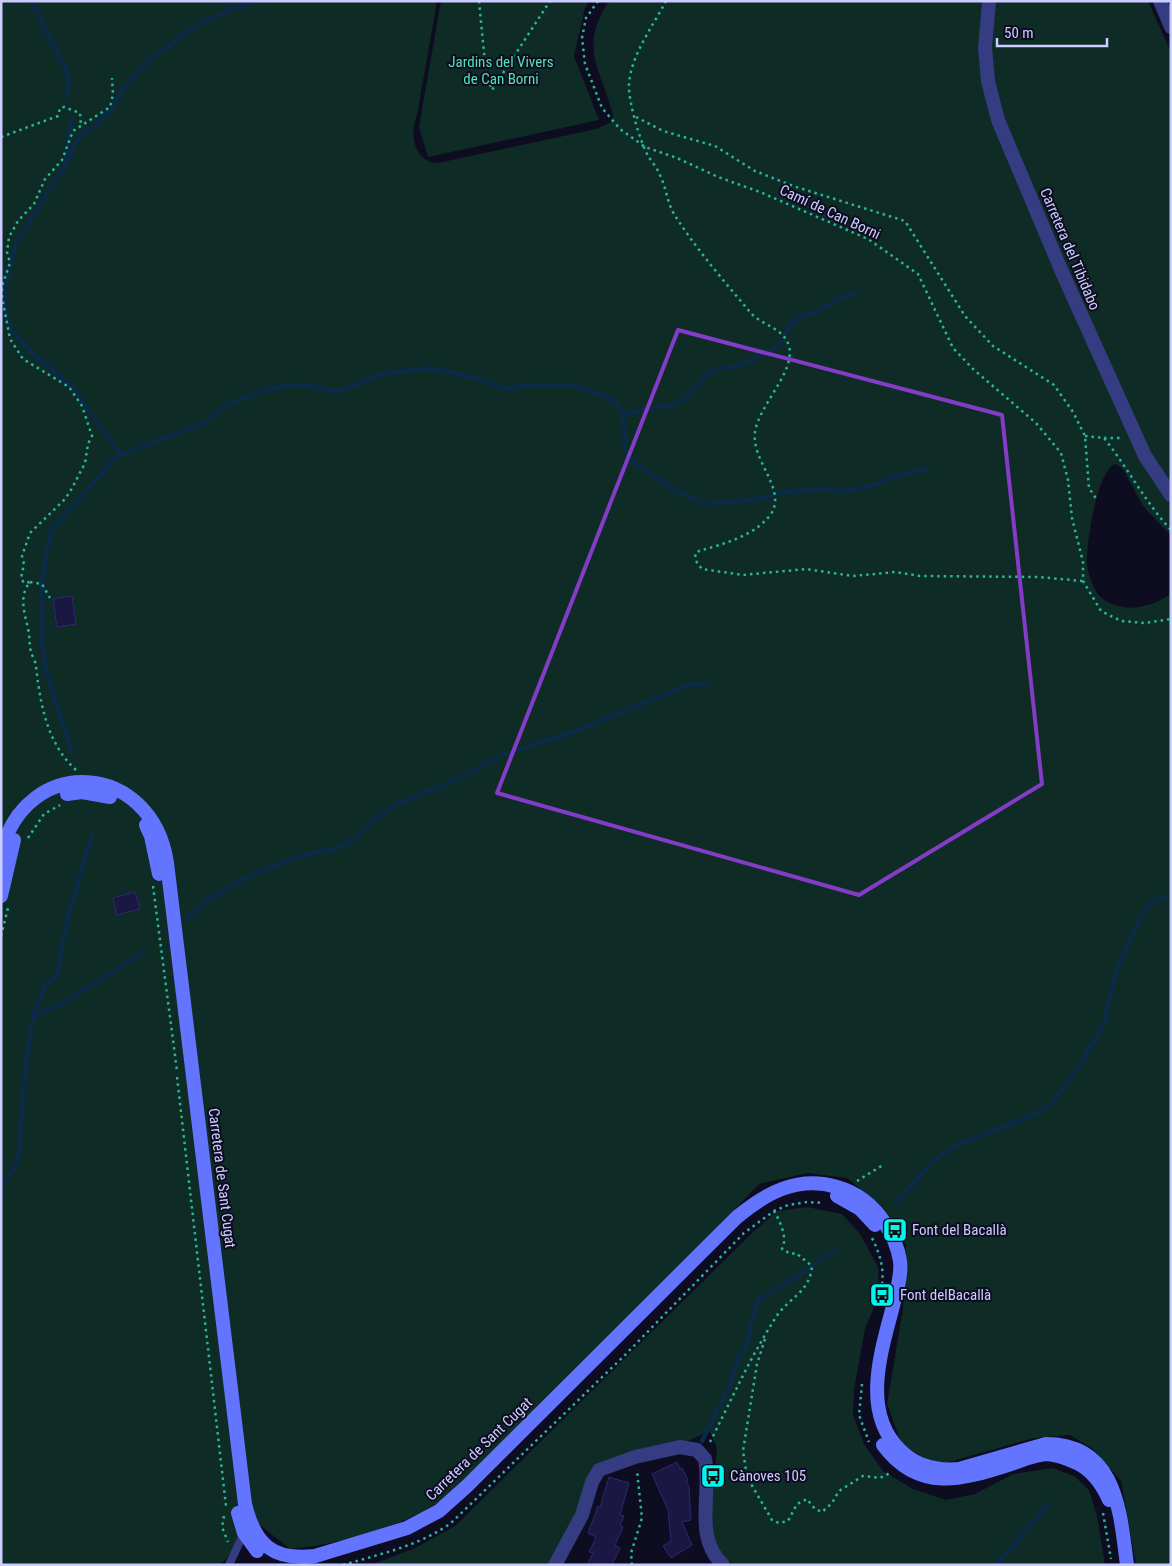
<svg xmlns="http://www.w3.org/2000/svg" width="1172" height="1566" font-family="'Roboto Condensed',sans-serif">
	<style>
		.green { fill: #0f2b26 }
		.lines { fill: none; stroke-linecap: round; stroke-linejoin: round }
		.stream { stroke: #0a2a47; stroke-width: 4.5 }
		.building { fill: #1a1743; stroke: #2d2870 }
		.path { stroke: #29b69b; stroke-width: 2.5; stroke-dasharray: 2.5 4; stroke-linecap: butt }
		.service { stroke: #353c82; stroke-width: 8 }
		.minor { stroke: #353c82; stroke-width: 14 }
		.tertiary { stroke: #353c82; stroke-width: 14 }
		.secondary { stroke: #6374ff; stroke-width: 14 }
		.marked { fill: none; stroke: #833cc5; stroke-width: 4; stroke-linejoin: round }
		.labels { text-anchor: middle; stroke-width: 4; stroke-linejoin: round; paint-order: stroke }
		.park-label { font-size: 15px; fill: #54e3ad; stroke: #0d0c21 }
		.street-label { font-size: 15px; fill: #cccdff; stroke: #0d0c21 }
		.poi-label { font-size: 15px; fill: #cccdff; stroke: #0d0c21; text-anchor: start }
	</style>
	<rect width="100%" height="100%" fill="#0d0c21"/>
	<path class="green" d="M1,1H437L417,115C409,133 414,163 438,163L596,129L610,123L613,115C601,69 578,48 609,1H1148L1171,52V536L1143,506L1123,469L1116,464C1097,468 1086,546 1087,564C1088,573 1092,585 1097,593C1103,602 1114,605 1124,607C1138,610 1158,603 1171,594V1565H1136L1121,1481L1093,1449L1070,1435L1034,1438L938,1465L902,1445L887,1404L903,1309L906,1245L878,1203L847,1178L807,1173L759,1184C692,1256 620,1323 550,1393C516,1427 486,1468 446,1497C405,1527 340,1544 290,1549L260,1525L220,1565H1Z
		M441,1H589L585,8L574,56L599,120L428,157L419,127Z
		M807,1207L842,1214L860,1234L878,1267L879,1295L865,1329L854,1390L853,1415L864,1444L883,1471L913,1489L946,1500L975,1494L1013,1474L1053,1468L1074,1476L1089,1490L1097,1516L1105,1565H733L721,1554L716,1546L711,1519L717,1448L709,1430C680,1449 642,1454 608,1462L578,1511L549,1565H371L415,1548L455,1526L753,1232L777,1211Z"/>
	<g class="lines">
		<path class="stream" d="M31,1L66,70L69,84L66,96
			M227,1L230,10
			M68,156L67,144L73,118
			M623,414L671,405L684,400L709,373L721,368L735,367L770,352L778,346L791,324L803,315L815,313L840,298L857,293
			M121,455L204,423L226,405L267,389L293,385H307L338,392L382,374L432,368L483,380L505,389L527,385H575L611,399L618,405L624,420L625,451L637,465L675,490L705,504L752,500L775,494L813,489L845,491L878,484L893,476L928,469
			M72,752L46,670L42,646V584L46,557L51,531L115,458L121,455L71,386L30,351L11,329L5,308V290L16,243L69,158L80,134L96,126L112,109L122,89L148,61L197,25L230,10L258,1
			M187,918L206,901L241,880L293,858L339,847L355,839L370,823L397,804L455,780L502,755L579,730L687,685L709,683
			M34,1016L64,1002L144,952
			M1,1187L15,1167L19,1153L25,1070L34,1011L45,986L57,975L69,912L92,836
			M895,1203L934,1161L953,1147L1038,1113L1051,1104L1078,1068L1103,1026L1117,968L1143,913L1150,903L1171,894
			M702,1441L729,1387L740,1353L746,1349L754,1311L759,1298L770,1294L837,1249
			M996,1565L1049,1504"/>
	</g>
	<path class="building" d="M72,596L76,624L57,627L53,599Z
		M135,892L140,909L117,915L113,898Z
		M677,1462L680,1469L682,1468L688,1480L686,1481L689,1487L691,1520L682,1522L692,1545L671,1558L663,1546L671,1541L668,1510L652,1474Z
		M609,1477L629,1483L620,1515L624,1516L620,1525L623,1527L615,1545L620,1548L612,1565H587L593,1553L589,1552L596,1537L588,1533L598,1506L600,1507Z"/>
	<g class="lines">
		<path class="path" d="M479,1L486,73L492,90L550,1
			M598,1L586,18L582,38L585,64L602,108L620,129L645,147L677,158L718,177L760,192L868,239L918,274L953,348L973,369L1036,423L1061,453L1068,480L1072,518L1083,562V581L1101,611L1121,621L1145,623L1171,619
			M666,1C653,26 631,55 629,84C628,101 640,141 648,156C652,162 657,168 660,175C666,187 667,202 674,214C696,249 724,281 750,312C762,326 783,327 789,346C796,371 759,405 755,432C751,461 787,489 771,514C755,536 723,544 699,551L695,554L697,563L702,569L743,575L806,569L853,576L895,572L920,576L1038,577L1083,581
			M636,117L663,131L715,146L755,171L793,186L905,221L965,316L993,346L1054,385L1073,412L1085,436L1089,488L1097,500
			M1,137L58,116L60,108L64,107L80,113L81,126
			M1085,436L1104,438C1128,468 1145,502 1171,530
			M1104,438H1123
			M30,582L42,584L50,598
			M76,770C47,744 40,703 36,666C36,662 32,656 31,652C29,644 30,637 28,629C25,613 18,597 30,582L24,583L21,578L24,564L22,556L30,533L64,500L70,492L85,463L88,444L92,436L82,406L69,387L23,359L10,339L2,297V286L10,263L7,252L9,237L18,221L34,204L45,179L62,160L73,131L110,107L113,95L112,78
			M28,838L44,814L60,805
			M153,886L177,1071
			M1,936L8,908
			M177,1077L226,1506
			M857,1181L883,1165
			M872,1238C881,1256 885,1271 881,1290
			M765,1339L757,1364L743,1451L747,1477L772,1520L779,1523L788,1521L797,1504L807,1499L815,1509L822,1512L832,1503L839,1491L863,1476L880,1478L892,1472
			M862,1384L859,1415L869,1442
			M710,1442C732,1399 751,1355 778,1314C791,1297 810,1291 812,1266L796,1253L791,1254L782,1249C788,1238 780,1221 774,1211
			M1103,1513L1111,1559
			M224,1516L222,1527L228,1542
			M343,1565C380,1554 419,1546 451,1523L624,1356L744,1233L774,1211L788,1205L807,1202L824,1203
			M632,1565L631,1553L642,1518L637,1471"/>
		<path class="service" d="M229,1565L244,1533"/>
		<path class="minor" d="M1160,1L1171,27
			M555,1565L582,1515L592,1482L599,1470L635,1457L680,1447L697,1450L705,1459C712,1495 693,1536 723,1565"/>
		<path class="tertiary" d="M989,1L985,48L988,81L998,120L1062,272L1145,456L1171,495"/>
		<path class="secondary" d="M67,794L82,792L110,797
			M146,825L151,836L159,874
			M1,853C26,753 152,761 167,863L245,1504C255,1545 273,1561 315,1556L407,1528L439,1511L467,1486L737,1217C766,1193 798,1175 837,1187C858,1193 872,1204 884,1222C892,1234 898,1247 900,1261C902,1276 896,1292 893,1306C881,1352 861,1412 900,1450C916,1466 937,1471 959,1469L1046,1444C1117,1444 1120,1512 1127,1565
			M1,896L14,840
			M837,1196L860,1209L875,1225
			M883,1445C919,1493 962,1480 1011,1464C1023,1460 1036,1454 1048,1454C1058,1455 1068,1459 1077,1463C1093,1471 1102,1484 1109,1500
			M238,1513L244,1533L257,1551"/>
	</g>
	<path class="marked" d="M678,330L1002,415L1042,784L859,895L497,793Z"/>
	<defs>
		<symbol id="bus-square" viewBox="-11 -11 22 22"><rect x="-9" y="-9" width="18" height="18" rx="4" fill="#00f7ef" stroke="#0d0c21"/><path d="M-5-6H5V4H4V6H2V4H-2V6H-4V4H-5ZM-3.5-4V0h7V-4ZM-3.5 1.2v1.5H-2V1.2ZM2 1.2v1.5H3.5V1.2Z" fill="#111"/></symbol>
	</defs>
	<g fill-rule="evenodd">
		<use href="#bus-square" x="881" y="1216" width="28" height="28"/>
		<use href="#bus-square" x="868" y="1281" width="28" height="28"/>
		<use href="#bus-square" x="699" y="1462" width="28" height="28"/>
	</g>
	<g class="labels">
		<g class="park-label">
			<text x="501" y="67">Jardins del Vivers<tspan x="501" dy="17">de Can Borni</tspan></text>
		</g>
		<g class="street-label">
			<text transform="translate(830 212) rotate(25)" y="5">Camí de Can Borni</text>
			<text transform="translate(1070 249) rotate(67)" y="5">Carretera del Tibidabo</text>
			<text transform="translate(222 1178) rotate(83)" y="5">Carretera de Sant Cugat</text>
			<text transform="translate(479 1449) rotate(-44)" y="5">Carretera de Sant Cugat</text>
		</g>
		<g class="poi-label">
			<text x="912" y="1235">Font del Bacallà</text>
			<text x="900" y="1300">Font delBacallà</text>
			<text x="730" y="1481">Cànoves 105</text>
		</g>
	</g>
	<rect width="1172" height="1566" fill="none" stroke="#cccdff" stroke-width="5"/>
	<path d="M997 38v8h110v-8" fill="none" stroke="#cccdff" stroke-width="2.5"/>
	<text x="1004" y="38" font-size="15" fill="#cccdff" stroke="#0d0c21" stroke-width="4" paint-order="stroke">50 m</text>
</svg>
